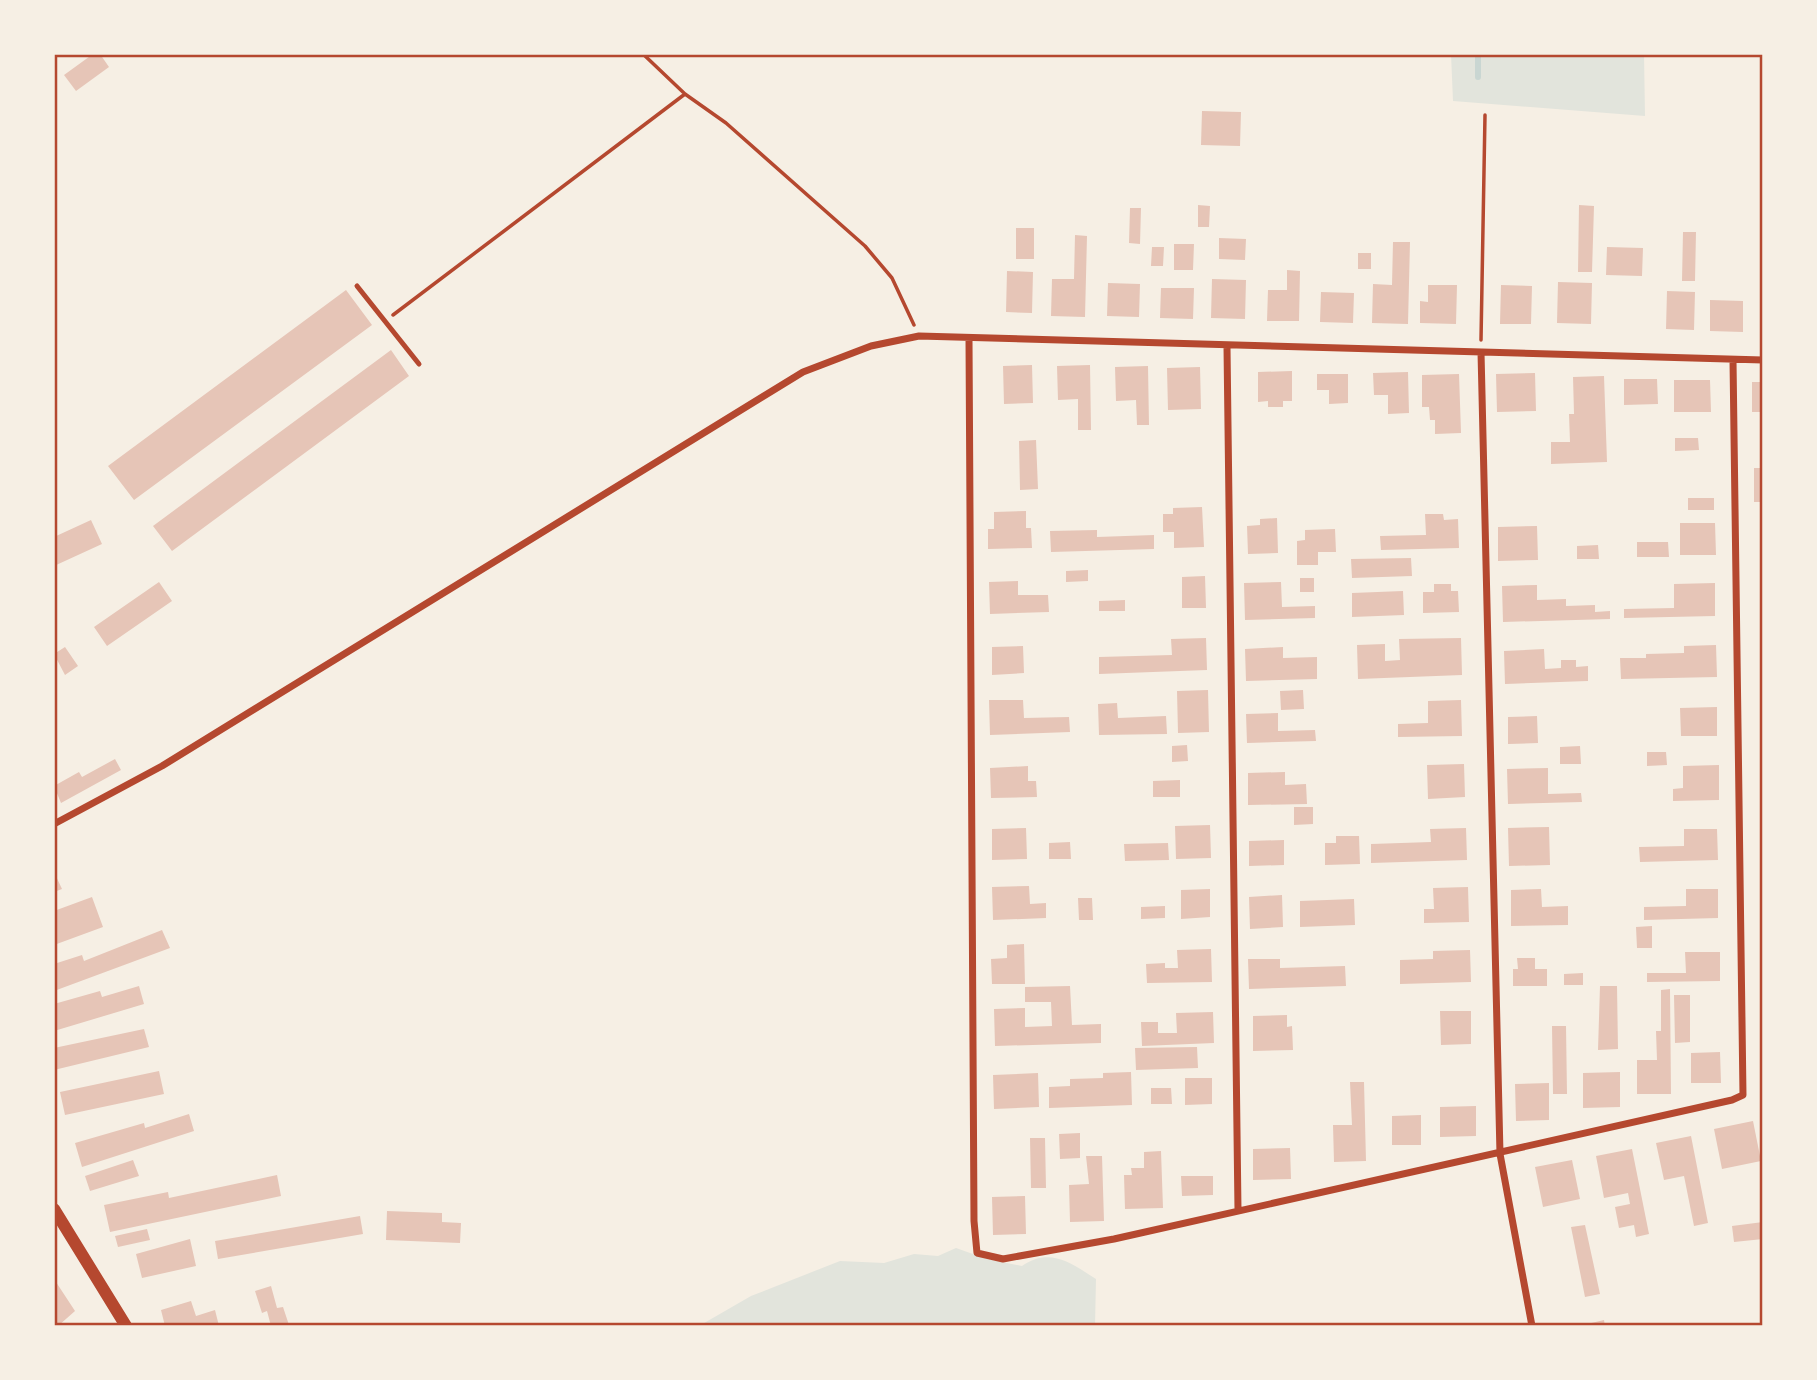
<svg xmlns="http://www.w3.org/2000/svg" width="1817" height="1380" font-family="'DM Sans',sans-serif">
	<style>
		.green { fill: #e2e4dc }
		.lines { fill: none; stroke-linecap: round; stroke-linejoin: round }
		.stream { stroke: #c9d6d2; stroke-width: 6 }
		.building { fill: #e6c5b7 }
		.path { stroke: #b5482f; stroke-width: 3.5 }
		.service { stroke: #b5482f; stroke-width: 5 }
		.minor { stroke: #b5482f; stroke-width: 7 }
		.tertiary { stroke: #b5482f; stroke-width: 12 }
		.neatline { fill: none; stroke: #b5482f; stroke-width: 2.5 }
	</style>
	<rect width="100%" height="100%" fill="#f6efe4"/>
	<path class="green" d="M1451,54H1644L1645,116L1453,101Z
		M956,1248L987,1259L1022,1266C1050,1247 1071,1263 1096,1279L1095,1326H699L751,1296L840,1261L884,1263L914,1254L938,1256Z"/>
	<g class="lines">
		<path class="stream" d="M1478,77V54"/>
	</g>
	<path class="building" d="M93,54H100L109,67L76,91L64,75Z
		M1202,111L1241,112L1240,146L1201,145Z
		M1198,205L1210,206L1209,227H1198Z
		M1579,205L1594,206L1592,272H1578Z
		M1130,208H1141L1140,244L1129,243Z
		M1016,228H1034V259H1016Z
		M1683,232H1696L1695,281H1682Z
		M1075,235L1087,236L1085,317L1051,316L1052,279H1074Z
		M1219,238L1246,239L1245,260L1219,259Z
		M1393,242H1410L1408,324L1372,323L1373,284L1392,285Z
		M1174,244H1194L1193,270H1174Z
		M1152,247H1164L1163,266H1151Z
		M1607,247L1643,248L1642,276L1606,275Z
		M1358,253H1371V269H1358Z
		M1287,270L1300,271L1299,321H1267L1268,290H1287Z
		M1007,271L1033,272L1032,313L1006,312Z
		M1212,279L1246,280L1245,319L1211,318Z
		M1558,282L1592,283L1591,324L1557,323Z
		M1108,283L1140,284L1139,317L1107,316Z
		M1428,285H1457L1456,324L1420,323V301L1428,302Z
		M1501,285L1532,286L1531,324H1500Z
		M1161,288H1194L1193,319L1160,318Z
		M346,290L372,325L134,500L108,466Z
		M1667,291L1695,292L1694,330L1666,329Z
		M1321,292L1354,293L1353,323L1320,322Z
		M1710,300L1743,301V332L1710,331Z
		M391,350L409,376L172,551L153,526Z
		M1032,365L1033,403L1004,404L1003,366Z
		M1090,365L1091,430H1078V399L1058,400L1057,366Z
		M1148,366L1149,425H1137L1136,400L1116,401L1115,367Z
		M1200,367L1201,409L1168,410L1167,368Z
		M1292,371V401H1283V407H1268V401L1258,402V372Z
		M1408,372L1409,413L1388,414V395H1374L1373,373Z
		M1535,373L1536,411L1497,412L1496,374Z
		M1317,374H1348V403L1329,404V390H1317Z
		M1459,374L1461,433L1435,434V420H1430L1429,407H1422V375Z
		M1604,376L1607,462L1551,464V442H1570L1569,414H1574L1573,377Z
		M1624,379H1657L1658,404L1624,405Z
		M1674,380H1710L1711,412H1674Z
		M1752,382H1763V412H1752Z
		M1675,438H1698L1699,450L1675,451Z
		M1036,440L1038,489L1020,490L1019,441Z
		M1754,468H1763V502H1754Z
		M1688,498H1714V510H1688Z
		M1202,507L1204,547L1174,548V532H1163V514H1173V508Z
		M1026,511V528H1031L1032,548L988,549V529H994V512Z
		M1425,514H1443L1444,520L1458,519L1459,548L1381,550L1380,536L1426,535Z
		M1277,518L1278,553L1248,554L1247,526L1260,525V519Z
		M91,520L102,544L54,566V537Z
		M1680,523H1715L1716,555H1680Z
		M1537,526L1538,560L1498,561V527Z
		M1335,529L1336,552H1318V565H1297V541L1305,540V530Z
		M1097,530V537L1154,535V549L1051,552L1050,531Z
		M1637,542H1668L1669,557H1637Z
		M1598,545L1599,559H1577V546Z
		M1411,558L1412,576L1352,578L1351,559Z
		M1088,570V581L1066,582V571Z
		M1205,576L1206,608H1182V577Z
		M1300,578H1314V592H1300Z
		M1018,581V595H1048L1049,612L990,614L989,582Z
		M159,582L172,601L107,646L94,627Z
		M1281,582L1282,607L1315,606V618L1245,620L1244,583Z
		M1715,583V616L1624,618V609L1674,608V584Z
		M1434,584H1451V591H1458L1459,612L1423,613V592H1434Z
		M1537,585V600L1566,599V606L1595,605V612L1610,611V619L1503,622L1502,586Z
		M1403,591L1404,615L1352,617V593Z
		M1125,600V611H1099V601Z
		M1206,638L1207,670L1099,674V657L1172,655L1171,639Z
		M1461,638L1462,675L1358,679L1357,645L1385,644V661L1400,660L1399,639Z
		M1716,645L1717,677L1621,679L1620,658H1646V654L1684,653V646Z
		M1023,646L1024,673L992,675V647Z
		M65,647L78,666L65,675L54,654Z
		M1283,647V658L1317,657V679L1246,681L1245,649Z
		M1544,649L1545,669L1561,668V660H1576V667L1588,666V681L1505,684L1504,651Z
		M1208,690L1209,732L1178,733L1177,691Z
		M1303,690L1304,709L1281,710L1280,691Z
		M989,700H1023L1024,718L1069,717L1070,732L990,735Z
		M1461,700L1462,736L1398,737V724L1428,723V701Z
		M1117,703L1118,718L1166,716L1167,734L1099,735L1098,704Z
		M1717,707V736H1681L1680,708Z
		M1278,713V731L1315,730L1316,741L1247,743L1246,714Z
		M1537,716L1538,743L1508,744V717Z
		M1187,745L1188,761L1172,762V746Z
		M1580,746L1581,764H1560V747Z
		M1647,752H1666L1667,765L1647,766Z
		M115,759L121,770L61,803L54,786L79,772L82,777Z
		M1464,764L1465,797L1428,799L1427,765Z
		M1719,765V800L1673,801V789L1683,788V766Z
		M1028,766V781H1036L1037,797L991,798L990,768Z
		M1548,768V794L1581,793L1582,802L1508,804L1507,769Z
		M1285,772V785L1306,784L1307,804L1248,805V773Z
		M1180,780V797H1153V781Z
		M1294,807H1313V824L1294,825Z
		M1210,825L1211,858L1176,859L1175,826Z
		M1549,827L1550,865L1509,866L1508,828Z
		M1026,828L1027,859L992,860V829Z
		M1466,828L1467,860L1371,863V844L1431,842L1430,829Z
		M1684,829H1717L1718,860L1640,862L1639,847L1684,846Z
		M1336,836H1359L1360,864L1325,865V843H1336Z
		M1284,840V865L1249,866V841Z
		M1070,842L1071,859H1049V843Z
		M1168,843L1169,860L1125,861L1124,844Z
		M54,872L62,889L54,892Z
		M1029,886L1030,904L1046,903V918L993,920L992,887Z
		M1468,887L1469,922L1424,923V909H1434L1433,888Z
		M1210,889V917L1181,919V890Z
		M1541,889L1542,907L1568,906V925L1511,926V890Z
		M1686,889H1718V918L1644,920V907L1686,906Z
		M1282,895L1283,927L1250,929L1249,897Z
		M92,897L103,927L54,945V911Z
		M1078,898H1092L1093,920H1079Z
		M1354,899L1355,925L1300,927V901Z
		M1165,906V918L1141,919V907Z
		M1652,926V948H1637L1636,927Z
		M162,930L170,948L54,991V964L82,955L84,961Z
		M1024,944L1025,984H992L991,959L1007,958V945Z
		M1211,949L1212,982L1147,983L1146,964L1165,963V968H1178L1177,950Z
		M1470,950L1471,982L1400,984V960L1433,959V951Z
		M1685,952H1720V981L1647,982V973H1686Z
		M1517,958H1535V969H1547V986H1513V969H1518Z
		M1248,959H1280V968L1345,966L1346,986L1249,989Z
		M1583,973V985H1564V974Z
		M139,986L144,1004L54,1031V1004L100,991L102,997Z
		M1070,986L1072,1025L1101,1024V1043L995,1046L994,1009L1025,1008V1027L1052,1026L1051,1002H1025V987Z
		M1600,986H1617L1618,1049L1598,1050Z
		M1670,989L1671,1094H1637V1060H1657L1656,1031H1661V990Z
		M1674,995H1690V1042L1675,1043Z
		M1440,1011H1471V1044L1441,1045Z
		M1213,1012L1214,1043L1142,1046L1141,1022H1158V1033H1177L1176,1013Z
		M1287,1015V1027L1292,1026L1293,1050L1253,1051V1016Z
		M1552,1026H1566L1567,1094H1553Z
		M144,1029L149,1047L54,1070V1048Z
		M1197,1047L1198,1068L1136,1070L1135,1048Z
		M1720,1052L1721,1083H1691V1053Z
		M159,1071L164,1094L65,1115L60,1092Z
		M1131,1072L1132,1105L1049,1108V1087L1070,1086V1079L1103,1078V1073Z
		M1620,1072V1107L1583,1108V1073Z
		M1038,1073L1039,1107L994,1109L993,1075Z
		M1185,1078H1212V1104L1185,1105Z
		M1350,1082H1364L1366,1161L1334,1162L1333,1125H1352Z
		M1549,1083V1120L1516,1121L1515,1084Z
		M1151,1088H1171L1172,1104H1151Z
		M1476,1106V1136L1440,1137V1107Z
		M189,1114L194,1131L82,1167L75,1143L144,1123L145,1128Z
		M1421,1115V1145H1392V1116Z
		M1753,1121L1761,1161L1722,1169L1714,1129Z
		M1080,1133V1158L1060,1159L1059,1134Z
		M1691,1136L1708,1223L1694,1226L1684,1176L1664,1180L1656,1143Z
		M1030,1138H1045L1046,1188H1031Z
		M1290,1148L1291,1179L1253,1180V1149Z
		M1632,1149L1649,1234L1636,1237L1634,1225L1619,1228L1615,1207L1630,1204L1628,1193L1604,1198L1596,1156Z
		M1161,1151L1163,1208L1125,1209L1124,1175H1132L1131,1168H1144V1152Z
		M1086,1156H1102L1104,1221L1070,1222L1069,1185L1089,1184Z
		M133,1160L139,1176L90,1191L85,1176Z
		M1572,1160L1580,1199L1543,1207L1535,1167Z
		M277,1175L281,1196L110,1232L104,1205L168,1192L169,1198Z
		M1181,1176H1213V1195L1182,1196Z
		M1025,1196L1026,1234L993,1235L992,1197Z
		M387,1211L442,1213V1222L461,1223L460,1243L386,1240Z
		M360,1216L363,1234L218,1259L215,1241Z
		M1763,1222V1239L1734,1242L1732,1226Z
		M1585,1225L1600,1294L1585,1297L1571,1227Z
		M147,1229L150,1240L118,1247L115,1236Z
		M190,1239L196,1266L142,1278L136,1254Z
		M56,1282L75,1311L58,1326H54Z
		M271,1286L277,1308L283,1307L289,1325L271,1326L267,1311L262,1313L255,1291Z
		M191,1301L196,1316L215,1310L219,1326H165L161,1310Z
		M1604,1320L1605,1326H1583V1325Z"/>
	<g class="lines">
		<path class="path" d="M643,54L685,94L726,123L865,246L892,278L914,325
			M393,315L685,94
			M1481,340L1485,115"/>
		<path class="service" d="M357,286L419,364"/>
		<path class="minor" d="M969,339L974,1221L977,1253L1003,1259L1114,1239L1732,1100L1743,1095L1733,360
			M1227,347L1238,1210
			M1481,352L1500,1154L1532,1326
			M54,824L162,766L803,372L871,346L919,336L1763,360"/>
		<path class="tertiary" d="M54,1209L126,1326"/>
	</g>
	<rect width="1817" height="1380" fill="none" stroke="#f6efe4" stroke-width="112"/>
	<rect x="56" y="56" width="1705" height="1268" class="neatline"/>
</svg>
